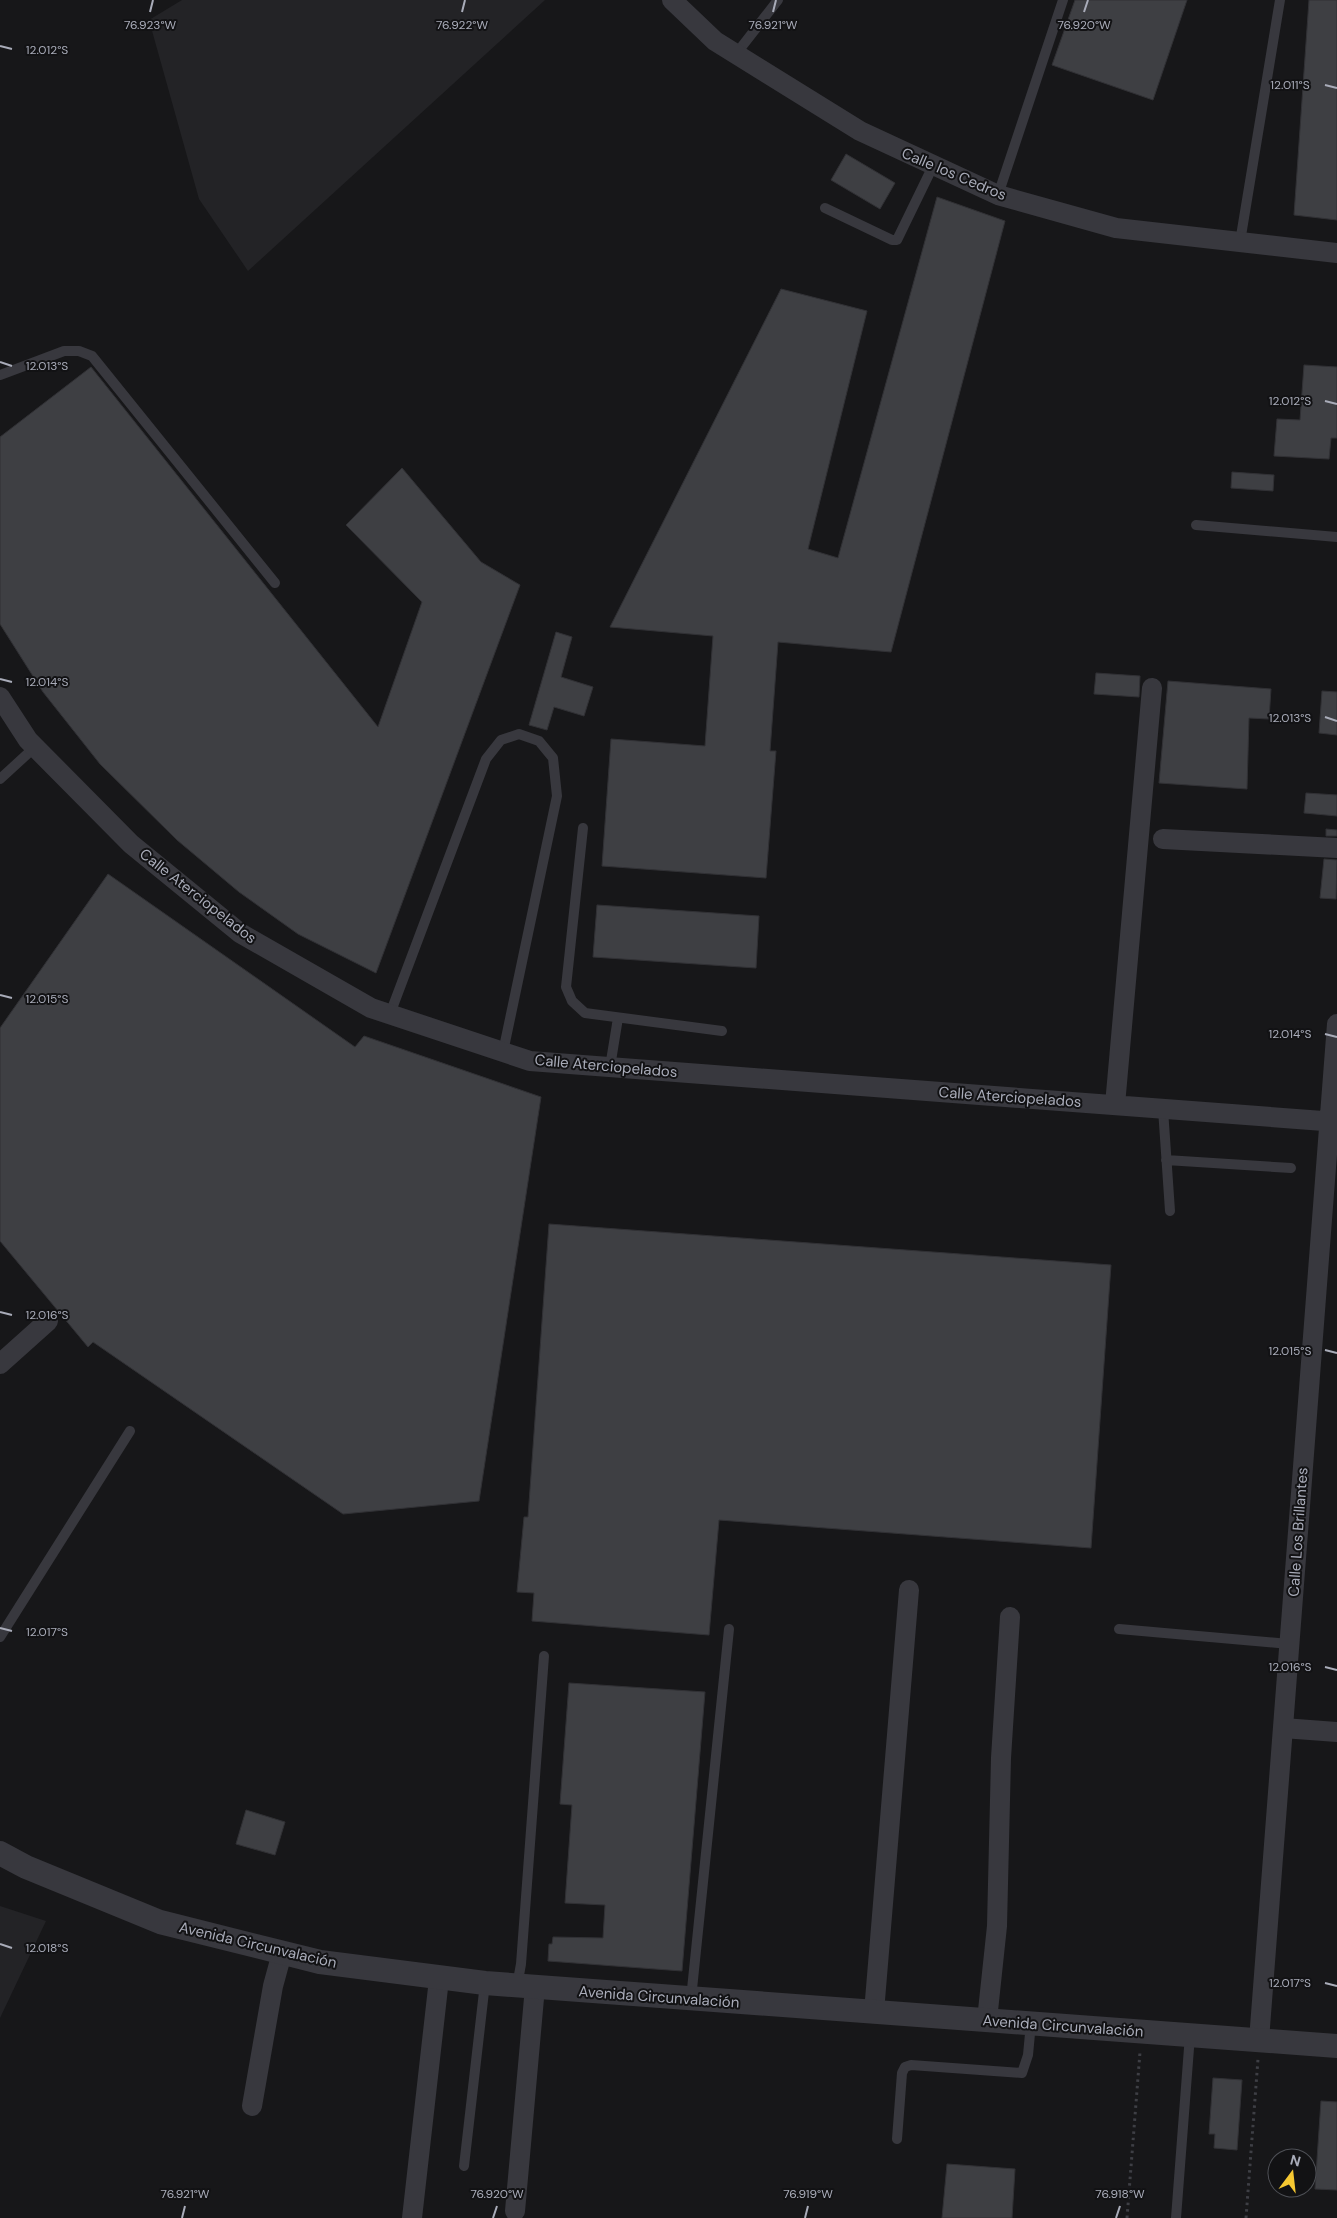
<svg xmlns="http://www.w3.org/2000/svg" width="1337" height="2218" font-family="'DM Sans',sans-serif">
	<style>
		.built { fill: #232326 }
		.building { fill: #3e3f43; stroke: #313135 }
		.lines { fill: none; stroke-linecap: round; stroke-linejoin: round }
		.path { stroke: #3e3f45; stroke-width: 3; stroke-dasharray: 2.5 4; stroke-linecap: butt }
		.service { stroke: #38383e; stroke-width: 10 }
		.minor { stroke: #38383e; stroke-width: 20 }
		.tertiary { stroke: #38383e; stroke-width: 24 }
		.ticks { fill: none; stroke: #a9acb9; stroke-width: 2 }
		.labels { text-anchor: middle; stroke-width: 4; stroke-linejoin: round; paint-order: stroke }
		.street-label { font-size: 15px; fill: #a9acb9; stroke: #121214 }
		.ticks-label { font-size: 12px; text-anchor: middle; fill: #a9acb9; stroke: #121214; stroke-width: 4; stroke-linejoin: round; paint-order: stroke }
	</style>
	<rect width="100%" height="100%" fill="#171719"/>
	<path class="built" d="M182,0H545L248,271L199,199L149,20Z
		M0,1906L46,1921L0,2018Z"/>
	<path class="building" d="M1075,0H1187L1153,100L1052,65Z
		M1309,0H1337V220L1294,215Z
		M846,154L895,183L880,209L831,180Z
		M937,197L1005,221L891,652L778,642L770,751H776L766,878L602,866L611,739L705,746L713,636L610,627L781,289L867,311L808,549L838,558Z
		M1304,365L1337,367V438H1331L1329,459L1274,456L1277,419L1300,420Z
		M91,367L378,727L422,602L346,525L402,468L481,562L520,585L376,973L298,934L239,892L177,840L100,764L43,692L0,624V437Z
		M1232,472L1274,475L1273,491L1231,488Z
		M556,632L572,637L561,677L593,687L584,716L554,707L547,730L529,725Z
		M1096,673L1140,676L1139,697L1094,694Z
		M1168,681L1271,689L1269,719L1249,718L1247,789L1159,783Z
		M1322,691L1337,692V735L1319,733Z
		M1306,793L1337,795V816L1304,813Z
		M1326,829L1337,830V836H1326Z
		M1324,859L1337,860L1336,899L1320,898Z
		M108,874L355,1047L364,1036L541,1097L479,1501L343,1514L93,1342L88,1347L0,1241V1028Z
		M597,905L759,916L756,968L593,957Z
		M549,1224L1111,1265L1091,1548L719,1520L709,1635L532,1621L534,1593L517,1592L524,1517H528Z
		M569,1683L705,1692L682,1971L548,1961L549,1944H552L553,1937L603,1938L605,1905L565,1903L572,1805L560,1804Z
		M246,1810L285,1822L275,1855L236,1844Z
		M1213,2078L1242,2080L1237,2150L1214,2148L1215,2134H1209Z
		M1321,2101L1337,2102V2190L1315,2189Z
		M947,2164L1015,2169L1012,2218H942Z"/>
	<g class="lines">
		<path class="path" d="M1127,2218L1140,2052
			M1246,2218L1258,2059"/>
		<path class="service" d="M736,54L778,0
			M998,195L1063,0
			M825,208L892,240H897L933,166
			M1240,242L1280,0
			M0,375L64,351H79L92,356L275,583
			M1196,525L1337,537
			M0,779L35,747
			M583,828L566,987L572,1001L585,1013L722,1031
			M390,1014L486,759L501,740L519,734L539,741L553,758L557,796L503,1052
			M610,1067L618,1018
			M1163,1109L1170,1211
			M1166,1160L1291,1168
			M1119,1629L1289,1644
			M0,1637L130,1431
			M517,1986L521,1964L544,1656
			M691,1999L729,1629
			M897,2139L902,2073L905,2067L911,2065L1022,2073L1028,2055L1031,2023
			M464,2166L485,1983
			M1176,2218L1190,2035"/>
		<path class="minor" d="M672,0L715,41L860,131L998,195L1116,228L1337,253
			M0,697L28,740L131,844L240,933L371,1008L530,1061L1337,1122
			M1163,839L1337,848
			M1115,1105L1152,688
			M0,1364L48,1321
			M1283,1728L1337,1732
			M874,2012L909,1590
			M987,2020L997,1926L1001,1758L1010,1617
			M1259,2040L1337,1024
			M252,2106L273,1986L282,1953
			M515,2211L535,1987
			M412,2218L439,1979"/>
		<path class="tertiary" d="M0,1853L26,1867L160,1922L320,1962L485,1983L1337,2046"/>
	</g>
	<path class="ticks" d="M150,12L153,0M462,12L465,0M773,12L776,0M1084,12L1088,0M0,46L12,49M1325,85L1337,88M0,362L12,366M1325,401L1337,404M0,679L12,682M1325,717L1337,721M0,995L12,998M1325,1034L1337,1037M0,1312L12,1315M1325,1350L1337,1353M0,1628L12,1631M1325,1667L1337,1670M0,1944L12,1948M1325,1983L1337,1986M182,2218L185,2206M493,2218L497,2206M805,2218L808,2206M1116,2218L1120,2206"/>
	<g class="labels">
		<g class="street-label">
			<text transform="translate(954 174) rotate(23)" y="5">Calle los Cedros</text>
			<text transform="translate(198 896) rotate(38)" y="5">Calle Aterciopelados</text>
			<text transform="translate(606 1066) rotate(5)" y="5">Calle Aterciopelados</text>
			<text transform="translate(1010 1097) rotate(4)" y="5">Calle Aterciopelados</text>
			<text transform="translate(1298 1532) rotate(-86)" y="5">Calle Los Brillantes</text>
			<text transform="translate(258 1945) rotate(13)" y="5">Avenida Circunvalación</text>
			<text transform="translate(659 1997) rotate(4)" y="5">Avenida Circunvalación</text>
			<text transform="translate(1063 2026) rotate(4)" y="5">Avenida Circunvalación</text>
		</g>
	</g>
	<g class="ticks-label">
		<text x="150" y="29">76.923°W</text>
		<text x="462" y="29">76.922°W</text>
		<text x="773" y="29">76.921°W</text>
		<text x="1084" y="29">76.920°W</text>
		<text x="47" y="54">12.012°S</text>
		<text x="1290" y="89">12.011°S</text>
		<text x="47" y="370">12.013°S</text>
		<text x="1290" y="405">12.012°S</text>
		<text x="47" y="686">12.014°S</text>
		<text x="1290" y="722">12.013°S</text>
		<text x="47" y="1003">12.015°S</text>
		<text x="1290" y="1038">12.014°S</text>
		<text x="47" y="1319">12.016°S</text>
		<text x="1290" y="1355">12.015°S</text>
		<text x="47" y="1636">12.017°S</text>
		<text x="1290" y="1671">12.016°S</text>
		<text x="47" y="1952">12.018°S</text>
		<text x="1290" y="1987">12.017°S</text>
		<text x="185" y="2198">76.921°W</text>
		<text x="497" y="2198">76.920°W</text>
		<text x="808" y="2198">76.919°W</text>
		<text x="1120" y="2198">76.918°W</text>
	</g>
	<g transform="translate(1292 2173) rotate(15)"><circle r="24" fill="#121214" stroke="#4e5056"/>
	<path d="M0-4L9 19L0 12L-9 19Z" fill="#f6c832"/>
	<text y="-8" font-size="14" font-weight="bold" text-anchor="middle" fill="#a9acb9">N</text>
	</g>
</svg>
